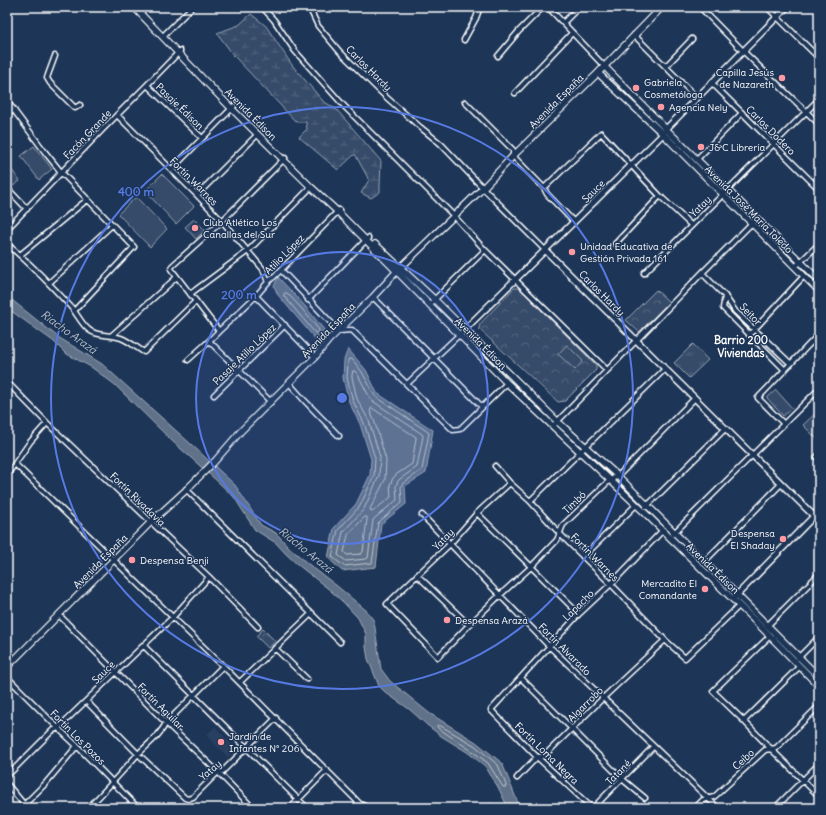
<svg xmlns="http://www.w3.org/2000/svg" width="826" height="815" font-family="Delius,sans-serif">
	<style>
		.built { fill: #2a4161 }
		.grass { fill: url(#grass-tufts); stroke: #9aa5b4 }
		.wetland { fill: url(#wetland-marsh); stroke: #9aa5b4 }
		.park { fill: url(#park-crowns); stroke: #9aa5b4 }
		.garden { fill: #364b69; stroke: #9aa5b4 }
		.water { fill: #617289; stroke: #a0aab8 }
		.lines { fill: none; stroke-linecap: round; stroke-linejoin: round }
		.shore { stroke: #c0c7d0; stroke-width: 1 }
		.minor-casing { stroke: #fff; stroke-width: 7 }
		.tertiary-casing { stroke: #fff; stroke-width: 8 }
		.secondary-casing { stroke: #fff; stroke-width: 8 }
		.minor { stroke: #1d3557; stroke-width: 4 }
		.tertiary { stroke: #1d3557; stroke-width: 5 }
		.secondary { stroke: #1d3557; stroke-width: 5.5 }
		.ring { fill: none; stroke: #567ae2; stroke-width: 2 }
		.poi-dot { fill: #ff9aa2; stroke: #1d3557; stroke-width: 1.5 }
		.labels { text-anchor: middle; stroke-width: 3; stroke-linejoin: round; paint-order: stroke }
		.street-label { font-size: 10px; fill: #fff; stroke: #1d3557 }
		.poi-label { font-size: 10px; fill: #fff; stroke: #1d3557; text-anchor: start }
		.water-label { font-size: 11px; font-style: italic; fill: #b8c0ca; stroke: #1d3557 }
		.neighbourhood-label { font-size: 11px; font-weight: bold; fill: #fff; stroke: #1d3557 }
		.centre { fill: #567ae2; stroke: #1d3557; stroke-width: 2 }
		.ring-label { font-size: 12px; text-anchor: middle; font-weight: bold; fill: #567ae2; stroke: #1d3557; stroke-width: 3; stroke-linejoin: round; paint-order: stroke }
	</style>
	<defs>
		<pattern id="grass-tufts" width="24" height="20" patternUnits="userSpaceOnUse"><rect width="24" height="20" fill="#364b69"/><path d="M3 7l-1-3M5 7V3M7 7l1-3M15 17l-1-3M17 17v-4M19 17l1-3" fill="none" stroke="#546680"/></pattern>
		<pattern id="wetland-marsh" width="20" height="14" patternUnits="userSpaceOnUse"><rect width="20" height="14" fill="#364b69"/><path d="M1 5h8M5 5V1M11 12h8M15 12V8" fill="none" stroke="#546680"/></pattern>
		<pattern id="park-crowns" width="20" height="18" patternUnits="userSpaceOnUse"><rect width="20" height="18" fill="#364b69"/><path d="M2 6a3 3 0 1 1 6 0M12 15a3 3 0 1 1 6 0" fill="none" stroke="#546680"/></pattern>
	</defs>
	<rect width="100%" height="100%" fill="#1d3557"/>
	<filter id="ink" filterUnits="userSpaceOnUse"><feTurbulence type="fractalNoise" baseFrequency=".025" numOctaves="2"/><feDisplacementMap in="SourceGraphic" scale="8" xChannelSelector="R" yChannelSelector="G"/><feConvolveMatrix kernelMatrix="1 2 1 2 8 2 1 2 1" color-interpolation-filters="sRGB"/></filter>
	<g filter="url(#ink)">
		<path class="built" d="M215,727L236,749L228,757L206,735Z"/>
		<path class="grass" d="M611,77L662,126L660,129L609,79Z
			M693,344L708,360L689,378L674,363Z
			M776,390L792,408L783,416L767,398Z"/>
		<path class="wetland" d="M251,14L266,26L292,65L323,101L336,109L381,161L380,185V192L371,198L361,193L369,180L355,154L338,170L299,137L307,129L306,122H296L234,56L217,33L239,25Z"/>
		<path class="park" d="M514,288H519L596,365V370L565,401L558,402L479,329L480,324Z
			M656,290L669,302L639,332L626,320Z
			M263,629L276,642L268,648L256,636Z"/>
		<path class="garden" d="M34,146L52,169L39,180L21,156Z
			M9,166L20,181L13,186L7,178V168Z
			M162,174L194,206L176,224L145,191Z
			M136,197L167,229L150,247L118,214Z
			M194,219L205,230L196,239L185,227Z
			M567,345L583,361L575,370L558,354Z
			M819,410V441L803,425Z"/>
		<path class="water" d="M278,277L305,306L325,331L317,341L278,295L274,286Z
			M7,296L58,337L102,364L192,445L235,485L261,525L276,533L288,546L307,563L337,586L367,611L374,621L381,669L390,681L429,713L476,742L502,763L520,808H508L498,787L485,766L467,752L441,736L427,725L409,709L386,693L379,686L368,659L366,647V634L358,618L344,603L331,591L298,565L286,554L276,543L255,530L234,497L217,481L172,441L114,384L91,367L65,353L53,341L7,308Z
			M348,349L366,370L377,393L433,430L426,473L405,486L406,504L381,524L376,567L342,571L328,558L334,528L356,504L370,475L371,459L360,424L349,402L343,378L344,360Z"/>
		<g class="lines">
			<path class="shore" d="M285,293H287L302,309L319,330V332L318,333H315L284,296V294Z
				M349,359H352L362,372L375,396L428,432L429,433L422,470L402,484L401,487L402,502L378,523L372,563L344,566L332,557L338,530L360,506L374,476L375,458L364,423L353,401L347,378L348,361Z
				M353,371H355L358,375L371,400L422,434L423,436L417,467L400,479L398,481L396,486L397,500L376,517L373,520L368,558L366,559L346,561L338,555L343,532L364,509L379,476L380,457L369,421L357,399L352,377Z
				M372,408L416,437V438L412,464L397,474L393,478L390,485L391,497L372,512L371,511L370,509L385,480L386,460L374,420L370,411L371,409Z
				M365,517H367V519L363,552L361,554L347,555L344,552L348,535Z
				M439,725L474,745L498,765L506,785V787H503L488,763L469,749L438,728L437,726Z"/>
			<defs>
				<path id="minor" d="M262,7L274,20L295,51L345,107L454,216L485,250L607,370
					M309,7L318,26L340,52L386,97L420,127L441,144L483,188L545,250
					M548,7L604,66
					M700,7L743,51L819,124
					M767,7L819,58
					M563,23L579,7
					M634,35L697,98
					M164,38L165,34L192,7
					M464,40L476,18L480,7
					M55,56L48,75L47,78L50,83L75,108L80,105
					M498,56L519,31L543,7
					M666,66L692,39
					M712,83L819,189
					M147,85L202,138
					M515,93L572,33
					M7,101L45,152L61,172L134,247L75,310
					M465,102L513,150V156L544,188L547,194L574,222
					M7,115L14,109
					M117,115L197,195L222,221L263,269L268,282
					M697,159L742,113
					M172,169L234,106
					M7,188L27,209
					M544,188L601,133L660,196L691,225
					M197,195L258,134
					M7,229L103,129L147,85L180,51
					M7,244C30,263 50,284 70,306C77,313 81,324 89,330C98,337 111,334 121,338C129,341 137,348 144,352L196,301
					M615,244L660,196
					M20,255L88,199
					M795,267L819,244
					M281,270L339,331L352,330L453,430L460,429L507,383
					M644,273L819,99
					M702,273L725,296L735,311L791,364
					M49,283L112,225
					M190,294L248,251L311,187
					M256,296L315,357
					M725,296L723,308L785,370
					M373,297L482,407
					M308,300L368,238
					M430,304L485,250
					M219,331L171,269L172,266L222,221L285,158
					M112,335L177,277
					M749,335L804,276
					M209,341L271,402
					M188,360L209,341L219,331L256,296L268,282L281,270L339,210
					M7,382L47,423L209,577L258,627
					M289,383L304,400L339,436
					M407,384L460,334
					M214,395L285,325
					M784,424L758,398L819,334
					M553,426L702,273L757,218
					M819,455L817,457L819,459
					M15,464L223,666L360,804L369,808
					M495,466L510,483L530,501L560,534L611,584L665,640L685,658L739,606
					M7,475L30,442L47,423
					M510,483L477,513L450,544L387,604L438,657L469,625L500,595L531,567L557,540L563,525L610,480L618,476L695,398
					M186,489L340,642
					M530,501L665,369
					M646,507L725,429
					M477,513L579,614
					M422,515L549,646L718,808
					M673,534L819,389
					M583,557L636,505
					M703,563L781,484
					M417,575L469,625
					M59,615L166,723L218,772L253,808
					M767,626L819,574
					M770,636L713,691L744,721L771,749L819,796
					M143,645L307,808
					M275,648L307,679
					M798,658L819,637
					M7,677L58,728L77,746L138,808
					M521,678L622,779L645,798
					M240,682L312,613
					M86,701L138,754L185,798L188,799L193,797L218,772L223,771L276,718
					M744,721L799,667
					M7,776L52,731L58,728L173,617L209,577
					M517,778L537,757L544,756L603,698L665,640
					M7,784L27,808
					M24,805L45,784L77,746
					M88,808C105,791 121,773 137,755C147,745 160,736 166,723L223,666
					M290,808L327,770
					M489,808L490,807
					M592,808L537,757L491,710L579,614L611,584L662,531
					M593,808L653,747
					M695,808L703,800L714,797L765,750L776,748L819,706
					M775,808L819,764"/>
				<path id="tertiary" d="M545,250L819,521
					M460,334L663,134L666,129L787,7
					M733,599L819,511"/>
				<path id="secondary" d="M134,7L231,108L311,187L338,212L507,383L643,511L763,629L819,686
					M604,66L666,129L819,280
					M598,73L663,134L819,291
					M375,244L435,300L558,422L618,476L819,677
					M7,667L151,522L185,491L215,461L241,431L315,357L329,340L373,297L397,271L454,216L483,188L513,156L598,73L662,7"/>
			</defs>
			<use href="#minor" class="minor-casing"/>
			<use href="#tertiary" class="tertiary-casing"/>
			<use href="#secondary" class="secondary-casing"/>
			<use href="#minor" class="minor"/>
			<use href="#tertiary" class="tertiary"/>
			<use href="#secondary" class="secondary"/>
		</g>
	</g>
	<circle cx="342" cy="398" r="146" fill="#567ae2" fill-opacity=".12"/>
	<g class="ring">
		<circle cx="342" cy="398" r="146"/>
		<circle cx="342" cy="398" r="291"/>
	</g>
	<g class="poi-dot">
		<circle cx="782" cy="78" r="4"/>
		<circle cx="636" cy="88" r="4"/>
		<circle cx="661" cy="107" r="4"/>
		<circle cx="701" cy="147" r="4"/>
		<circle cx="195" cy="228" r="4"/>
		<circle cx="572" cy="252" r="4"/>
		<circle cx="783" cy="539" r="4"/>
		<circle cx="132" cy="560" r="4"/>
		<circle cx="705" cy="589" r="4"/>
		<circle cx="447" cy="620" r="4"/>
		<circle cx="221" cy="742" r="4"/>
	</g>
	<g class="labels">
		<g class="street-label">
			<text transform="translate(369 68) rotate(45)" y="4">Carlos Hardy</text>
			<text transform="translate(556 101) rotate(-45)" y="4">Avenida España</text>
			<text transform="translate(180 106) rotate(44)" y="4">Pasaje Édison</text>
			<text transform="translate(251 114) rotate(45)" y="4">Avenida Édison</text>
			<text transform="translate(771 130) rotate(45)" y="4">Carlos Dodero</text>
			<text transform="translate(87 134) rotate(-46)" y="4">Facón Grande</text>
			<text transform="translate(194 181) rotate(45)" y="4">Fortín Warnes</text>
			<text transform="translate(593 191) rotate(-45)" y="4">Sauce</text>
			<text transform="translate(700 206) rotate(-44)" y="4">Yatay</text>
			<text transform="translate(749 209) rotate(45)" y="4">Avenida José María Toledo</text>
			<text transform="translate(284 254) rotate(-45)" y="4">Atilio López</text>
			<text transform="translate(602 293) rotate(45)" y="4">Carlos Hardy</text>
			<text transform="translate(751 314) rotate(46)" y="4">Seitor</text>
			<text transform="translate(328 330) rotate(-46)" y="4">Avenida España</text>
			<text transform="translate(481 343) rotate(45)" y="4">Avenida Édison</text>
			<text transform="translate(244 354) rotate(-44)" y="4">Pasaje Atilio López</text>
			<text transform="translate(138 499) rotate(44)" y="4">Fortín Rivadavia</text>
			<text transform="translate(574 502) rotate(-44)" y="4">Timbó</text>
			<text transform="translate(443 539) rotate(-46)" y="4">Yatay</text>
			<text transform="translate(595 557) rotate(45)" y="4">Fortín Warnes</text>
			<text transform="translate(100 561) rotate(-45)" y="4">Avenida España</text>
			<text transform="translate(713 568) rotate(44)" y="4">Avenida Édison</text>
			<text transform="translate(578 605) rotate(-45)" y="4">Lapacho</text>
			<text transform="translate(565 649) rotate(45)" y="4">Fortín Alvarado</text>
			<text transform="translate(103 672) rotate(-45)" y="4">Sauce</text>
			<text transform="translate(585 704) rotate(-45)" y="4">Algarrobo</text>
			<text transform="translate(161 706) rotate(45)" y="4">Fortín Aguilar</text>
			<text transform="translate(78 737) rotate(45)" y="4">Fortín Los Pozos</text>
			<text transform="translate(547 753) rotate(44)" y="4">Fortín Loma Negra</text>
			<text transform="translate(743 759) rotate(-43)" y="4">Ceibo</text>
			<text transform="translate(210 770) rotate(-40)" y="4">Yatay</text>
			<text transform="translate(618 772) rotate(-45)" y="4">Tatané</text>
		</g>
		<g class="poi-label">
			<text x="774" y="76" text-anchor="end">Capilla Jesús<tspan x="774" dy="12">de Nazareth</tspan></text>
			<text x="644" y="86">Gabriela<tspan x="644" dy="12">Cosmetóloga</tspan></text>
			<text x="669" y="111">Agencia Nely</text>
			<text x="709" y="151">J&amp;C Librería</text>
			<text x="203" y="226">Club Atlético Los<tspan x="203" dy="12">Canallas del Sur</tspan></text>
			<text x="580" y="250">Unidad Educativa de<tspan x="580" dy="12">Gestión Privada 161</tspan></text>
			<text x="775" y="537" text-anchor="end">Despensa<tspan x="775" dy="12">El Shaday</tspan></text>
			<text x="140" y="564">Despensa Benji</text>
			<text x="697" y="587" text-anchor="end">Mercadito El<tspan x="697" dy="12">Comandante</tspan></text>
			<text x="455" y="624">Despensa Arazá</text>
			<text x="229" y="740">Jardín de<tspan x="229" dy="12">Infantes N° 206</tspan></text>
		</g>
		<g class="water-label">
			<text transform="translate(69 332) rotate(36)" y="4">Riacho Arazá</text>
			<text transform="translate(306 550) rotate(39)" y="4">Riacho Arazá</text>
		</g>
		<g class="neighbourhood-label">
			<text x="741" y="344">Barrio 200<tspan x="741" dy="13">Viviendas</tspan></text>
		</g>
	</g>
	<circle cx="342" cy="398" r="6" class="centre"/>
	<g class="ring-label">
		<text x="136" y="196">400 m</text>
		<text x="239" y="299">200 m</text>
	</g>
	<rect width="826" height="815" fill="none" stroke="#1d3557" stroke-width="24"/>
	<rect x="12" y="12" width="802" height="791" fill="none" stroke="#fff" stroke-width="1.5" filter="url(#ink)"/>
</svg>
